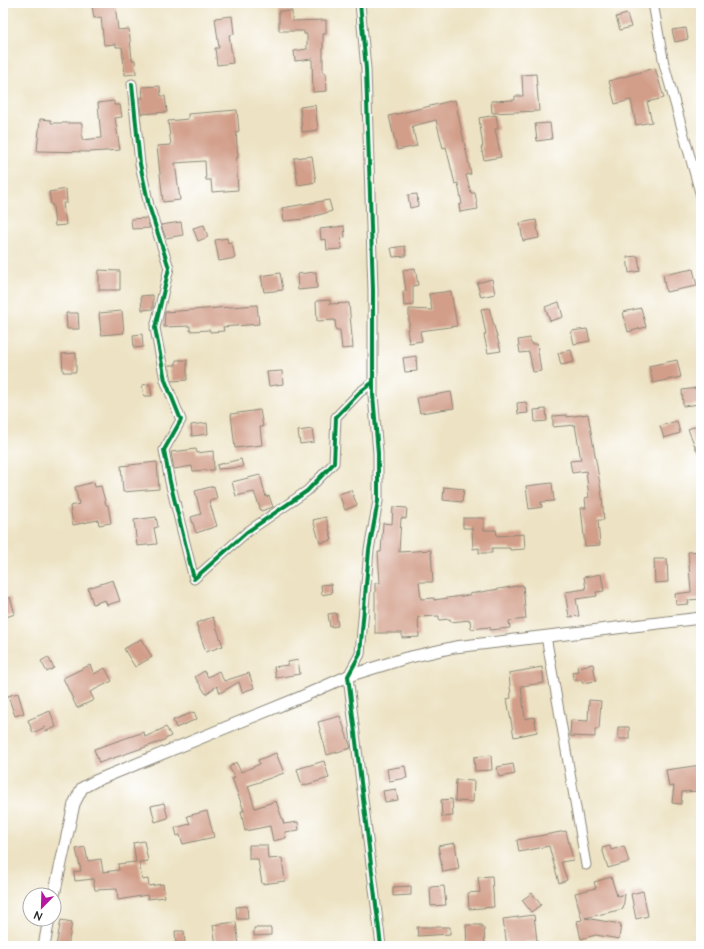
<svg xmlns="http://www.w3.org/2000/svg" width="704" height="949" font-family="'Architects Daughter',sans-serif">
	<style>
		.building { fill: #d29e89 }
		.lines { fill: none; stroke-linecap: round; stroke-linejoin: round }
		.minor-casing { stroke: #8c8778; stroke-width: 11 }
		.tertiary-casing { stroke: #8c8778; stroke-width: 13 }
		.minor { stroke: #fff; stroke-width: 9 }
		.tertiary { stroke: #fff; stroke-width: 11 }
		.cycleway-casing { stroke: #fff; stroke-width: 6 }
		.cycleway { stroke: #00873e; stroke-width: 4 }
	</style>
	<rect width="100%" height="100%" fill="#fff"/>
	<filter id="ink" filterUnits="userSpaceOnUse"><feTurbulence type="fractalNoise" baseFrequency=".025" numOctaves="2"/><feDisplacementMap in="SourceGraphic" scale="8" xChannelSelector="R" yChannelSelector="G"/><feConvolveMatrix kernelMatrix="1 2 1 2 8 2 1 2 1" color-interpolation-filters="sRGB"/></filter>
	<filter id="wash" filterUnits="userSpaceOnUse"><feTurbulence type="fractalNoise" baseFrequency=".012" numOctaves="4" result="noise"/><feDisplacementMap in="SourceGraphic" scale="16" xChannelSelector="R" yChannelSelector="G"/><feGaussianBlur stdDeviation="0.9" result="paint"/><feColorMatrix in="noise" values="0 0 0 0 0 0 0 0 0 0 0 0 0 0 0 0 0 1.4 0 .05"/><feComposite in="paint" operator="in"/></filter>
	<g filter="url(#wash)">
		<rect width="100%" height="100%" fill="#ede3c4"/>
		<g id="blocks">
			<path class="building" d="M99,3H115L118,30L129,29L132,60H135L136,74L125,75L122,47H116V44L104,45L101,17L94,18L92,5Z
				M279,11H292V21L326,20V34H323V73H326L327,91L313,92L312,59L295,61L294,51L307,49V34H304V31H279Z
				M627,14L631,27L620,30L616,17Z
				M232,16L234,34L229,35L233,63L217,65L215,48H219L215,18Z
				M686,28L688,39L675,42L672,30Z
				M655,68L664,98L647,102L652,122L636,125L631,100L615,104L609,81Z
				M536,74L539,111L492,113L491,101L515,100V96H523L522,75Z
				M160,86L161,96H165L167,112L141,114L139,98H143L142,87Z
				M455,100L471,174L466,175L471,193H475L478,209L460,212L459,205L462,204L458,183L455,184L446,147L443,148L436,120L412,126L417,146L397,150L389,116Z
				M114,101V105H120L122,117L115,118L120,150L90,152L37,151L40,119L51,120V123H82V140L101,138L98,103Z
				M315,105L318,130L302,132L300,107Z
				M237,110L239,131L236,132L238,158H236L238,190L212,192L211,180H206L205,161L175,163L180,200L163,202L157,146L171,145L168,121L188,119V114Z
				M496,115L498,129H495L501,157L484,160L481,147H483L479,118Z
				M550,123L552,139L537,141L535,124Z
				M312,156L316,182L298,185L294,158Z
				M66,189L67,203H63L66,225L55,226L53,205H51L49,192Z
				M417,194L418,206L410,208L408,195Z
				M329,200L332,211L305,219L284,221L282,208Z
				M147,218L150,228L132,229L131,219Z
				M536,220L539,238L523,241L520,223Z
				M181,222L183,235L166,238L161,225Z
				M204,225L208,237L198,241L193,228Z
				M344,226L345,237L341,238L342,249L327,250L326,239L321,240L320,229Z
				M227,238L228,243L232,242L235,258L219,261L215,240Z
				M405,246L406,256L393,257L391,248Z
				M638,256L640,271L629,273L627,257Z
				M415,268L418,285L413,286V305L404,306L403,291H406L403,270Z
				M693,269L697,286L666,292L663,275Z
				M99,270L120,271V290H99Z
				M316,272L317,288L298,290L297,274Z
				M280,273L283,290L264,292L261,276Z
				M492,279L495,294L481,297L477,283Z
				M451,291L457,326L420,331L422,341L409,343L407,329H409V309L432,310L429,294Z
				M153,295V309L142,310L141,296Z
				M330,300V304L349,303L353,348L342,349L340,330H336L335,320L317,321L316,301Z
				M559,302L563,317L550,321L545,307Z
				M257,305L259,324L223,327L224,331L210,332V330L190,331V326L164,327L165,312Z
				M489,308L501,351L488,353L484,335L486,334L481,309Z
				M641,308L646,327L628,332L623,312Z
				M122,311L124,333L101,335L99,313Z
				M66,313H78L79,329H67Z
				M587,329L590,341L574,344L571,331Z
				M142,334L143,347L134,348L133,335Z
				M530,338L531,344H537L541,371L533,372L529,352L520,353L518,340Z
				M571,350L574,362L561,365L558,353Z
				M76,353V372H63L62,354Z
				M416,356L417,371L405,372L403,358Z
				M176,360H187V380L172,381L169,365H176Z
				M677,360L681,377L653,383L649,366Z
				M282,371L283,384L269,386L267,372Z
				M150,384L152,396H144L142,385Z
				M698,388L700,404L683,406L682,390Z
				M451,392L454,408L420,413L417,398Z
				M526,402L528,413L518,414L517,403Z
				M546,409L547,421L535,422L534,410Z
				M260,410L263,427H260L262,445L235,448L231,414Z
				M588,414L602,496L604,520H598L600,545L585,546L581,508H586L585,498L589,497L586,471L572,473L570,461L581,460L575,425L553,427V416L567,415V417Z
				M677,421L680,433L664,438L660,426Z
				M207,423L208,434L192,436L191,425Z
				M701,424V461L688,429Z
				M312,429L314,442L300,444L298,431Z
				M196,449L197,453L213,451L214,470L193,471L192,466L174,469L171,452Z
				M241,459L243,467L218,469L217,465Z
				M157,462L159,489L123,492L121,466Z
				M260,475L266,497L269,496L273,507L261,511L254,492L236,496L232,482Z
				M94,482L95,487L101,486L106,505H108L111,523L99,525L98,520L73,525L70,506L79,504L75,487Z
				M552,483L554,501L541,502L542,507L529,509L526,486Z
				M214,486L217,499L209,501L217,526L196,533L191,517L201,514L195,491Z
				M444,487L464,489L462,502L443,500Z
				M351,490L357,505L345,510L339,494Z
				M393,507L407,508L406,519L401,518L399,552L431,550L433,582H419L421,599L434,598V600L469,595V594L523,585L526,619L509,621L510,628L490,630V627L471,629L470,620L451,622L450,619L439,620V616L418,617L419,637L402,638V633H375V583H380L378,552H381L383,523L392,524Z
				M156,517L158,527L154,528L157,544L137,546L134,520Z
				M326,517L332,540L320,543L313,520Z
				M463,518H484V530H496L497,536L524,534L525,549L510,550V548H492V553H479V548L473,549L472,528H463Z
				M701,551V599L688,600L689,604L676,605L675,594L691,592L688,552Z
				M654,559H667L668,582L655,583Z
				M601,574L604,591L596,592L597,596L576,599L579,616L569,617L565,592L586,589L584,577Z
				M113,580L120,601L107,605L105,600L93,604L88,588Z
				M331,584L332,593L322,595L321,585Z
				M10,597L15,614L3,618V600Z
				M336,613L338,626L330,627L328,614Z
				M213,617L223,646L206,652L196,623Z
				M141,639L152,657L135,667L124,649Z
				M48,657L54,668L47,672L41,661Z
				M298,660L300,674L276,678L274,667L288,665V662Z
				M593,664L596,681L582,683V680H573L572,672L578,671L577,667Z
				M90,665L94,674L105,668L112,681L90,692L94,700L77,708L63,678Z
				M542,667L544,683L521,686L525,719L534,717L537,732L514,737L507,699L511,698L509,673Z
				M204,671L208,677L219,671L224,681L249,673L254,688L242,692L239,682L220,693L217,686L206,694L195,677Z
				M18,693L24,713L15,716L8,696Z
				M589,700L601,701L599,729H595V737L570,736L571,720L588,721Z
				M50,711L56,727L46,731L45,727L33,733L28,720Z
				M194,712L197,719L176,728L173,720Z
				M340,716L351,748L327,755L318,722Z
				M166,727L171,736L160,742L99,763L94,749L144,732L145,737Z
				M618,727H629V739H618Z
				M276,753L284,773L248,786L255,808L276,801L284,824L298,822L299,830L285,832L286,838L273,841L270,826L245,831L241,811H244L232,778H235L229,767L236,762L241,772L260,764L258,760Z
				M491,755L492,770L475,771L474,757Z
				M324,761L329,778L302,786L297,769Z
				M513,764L515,774L499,777L497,767Z
				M701,765V791L682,792L681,804L672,803L674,786L669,787L666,770Z
				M405,766L407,778L389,781L387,769Z
				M456,780L474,781L473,802L455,801Z
				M396,789L398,800L385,802L383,791Z
				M452,799L453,816L442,817L441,800Z
				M164,803L168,818L155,822L151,806Z
				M207,811L214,837L183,844L180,835L177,836L175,828L190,824L187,816Z
				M566,831L573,860L561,862L567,880L559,883L549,846L519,852L517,840Z
				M144,841L148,861L139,862L142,880L148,879L149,886L163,884L165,897L148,899L147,895L118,900L117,889L95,890L93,879L75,881L74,872L81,871L76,849L85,847L88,861L101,859L103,872L119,870L118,864L136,862L133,843Z
				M455,843L459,869L443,872L438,846Z
				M249,845H267L268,859L282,858L285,881L262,884L258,859H249Z
				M610,846L611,850L624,846L629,862L608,868L602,848Z
				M492,876L494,907L469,909L468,893L480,892L478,877Z
				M611,877L617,896L625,894L623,909L585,918L621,924L619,939L596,935L581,939L577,921L582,920L575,893L596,888L594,882Z
				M411,886V895L393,896V887Z
				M444,886L446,905L431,906L430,887Z
				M643,891L648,916L636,919L631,894Z
				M532,893L541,905L531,912L522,900Z
				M247,906L248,919H237L236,907Z
				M534,915L537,941L524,942L525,944L507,946L503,919Z
				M61,920L72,922L68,946H56Z
				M236,922L239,946H216L213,925Z
				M466,925H482V928H484L485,946H467Z
				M417,927H450V934L418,936Z
				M254,928H271V935L254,936Z
				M175,931H184L185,944H176Z"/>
		</g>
	</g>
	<g filter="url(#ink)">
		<use href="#blocks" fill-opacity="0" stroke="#8c8778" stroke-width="1"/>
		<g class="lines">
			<defs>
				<path id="minor" d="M360,3L366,69L373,290V395L378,453V501L369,550L360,654L348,676L381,946
					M653,3L664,64L701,196
					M132,84L140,164L149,206L169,268L155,328L165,380L181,420L164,450L170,482L194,579L247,532L307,491L334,463L336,417L360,392L373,382
					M546,636L586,865"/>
				<path id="tertiary" d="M54,895L74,804L82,788L95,781L301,697L348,676L406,658L455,647L701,618
					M44,946L49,919"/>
			</defs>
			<use href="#minor" class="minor-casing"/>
			<use href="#tertiary" class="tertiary-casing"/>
			<use href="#minor" class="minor"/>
			<use href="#tertiary" class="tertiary"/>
			<defs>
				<path id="cycleway" d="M360,3L366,69L373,290V395L378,453V501L369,550L360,654L348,676L381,946
					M132,84L140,164L149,206L169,268L155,328L165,380L181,420L164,450L170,482L194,579L247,532L307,491L334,463L336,417L360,392L373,382"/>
			</defs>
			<use href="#cycleway" class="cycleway-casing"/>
			<use href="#cycleway" class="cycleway"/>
		</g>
	</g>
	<rect width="704" height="949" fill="none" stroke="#fff" stroke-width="16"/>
	<g transform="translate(42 907) rotate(203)"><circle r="19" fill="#ffffff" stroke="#aaaaaa"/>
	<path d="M0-3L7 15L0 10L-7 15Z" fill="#b5179e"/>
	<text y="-6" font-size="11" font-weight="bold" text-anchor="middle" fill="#2b2b2b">N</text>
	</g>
</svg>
